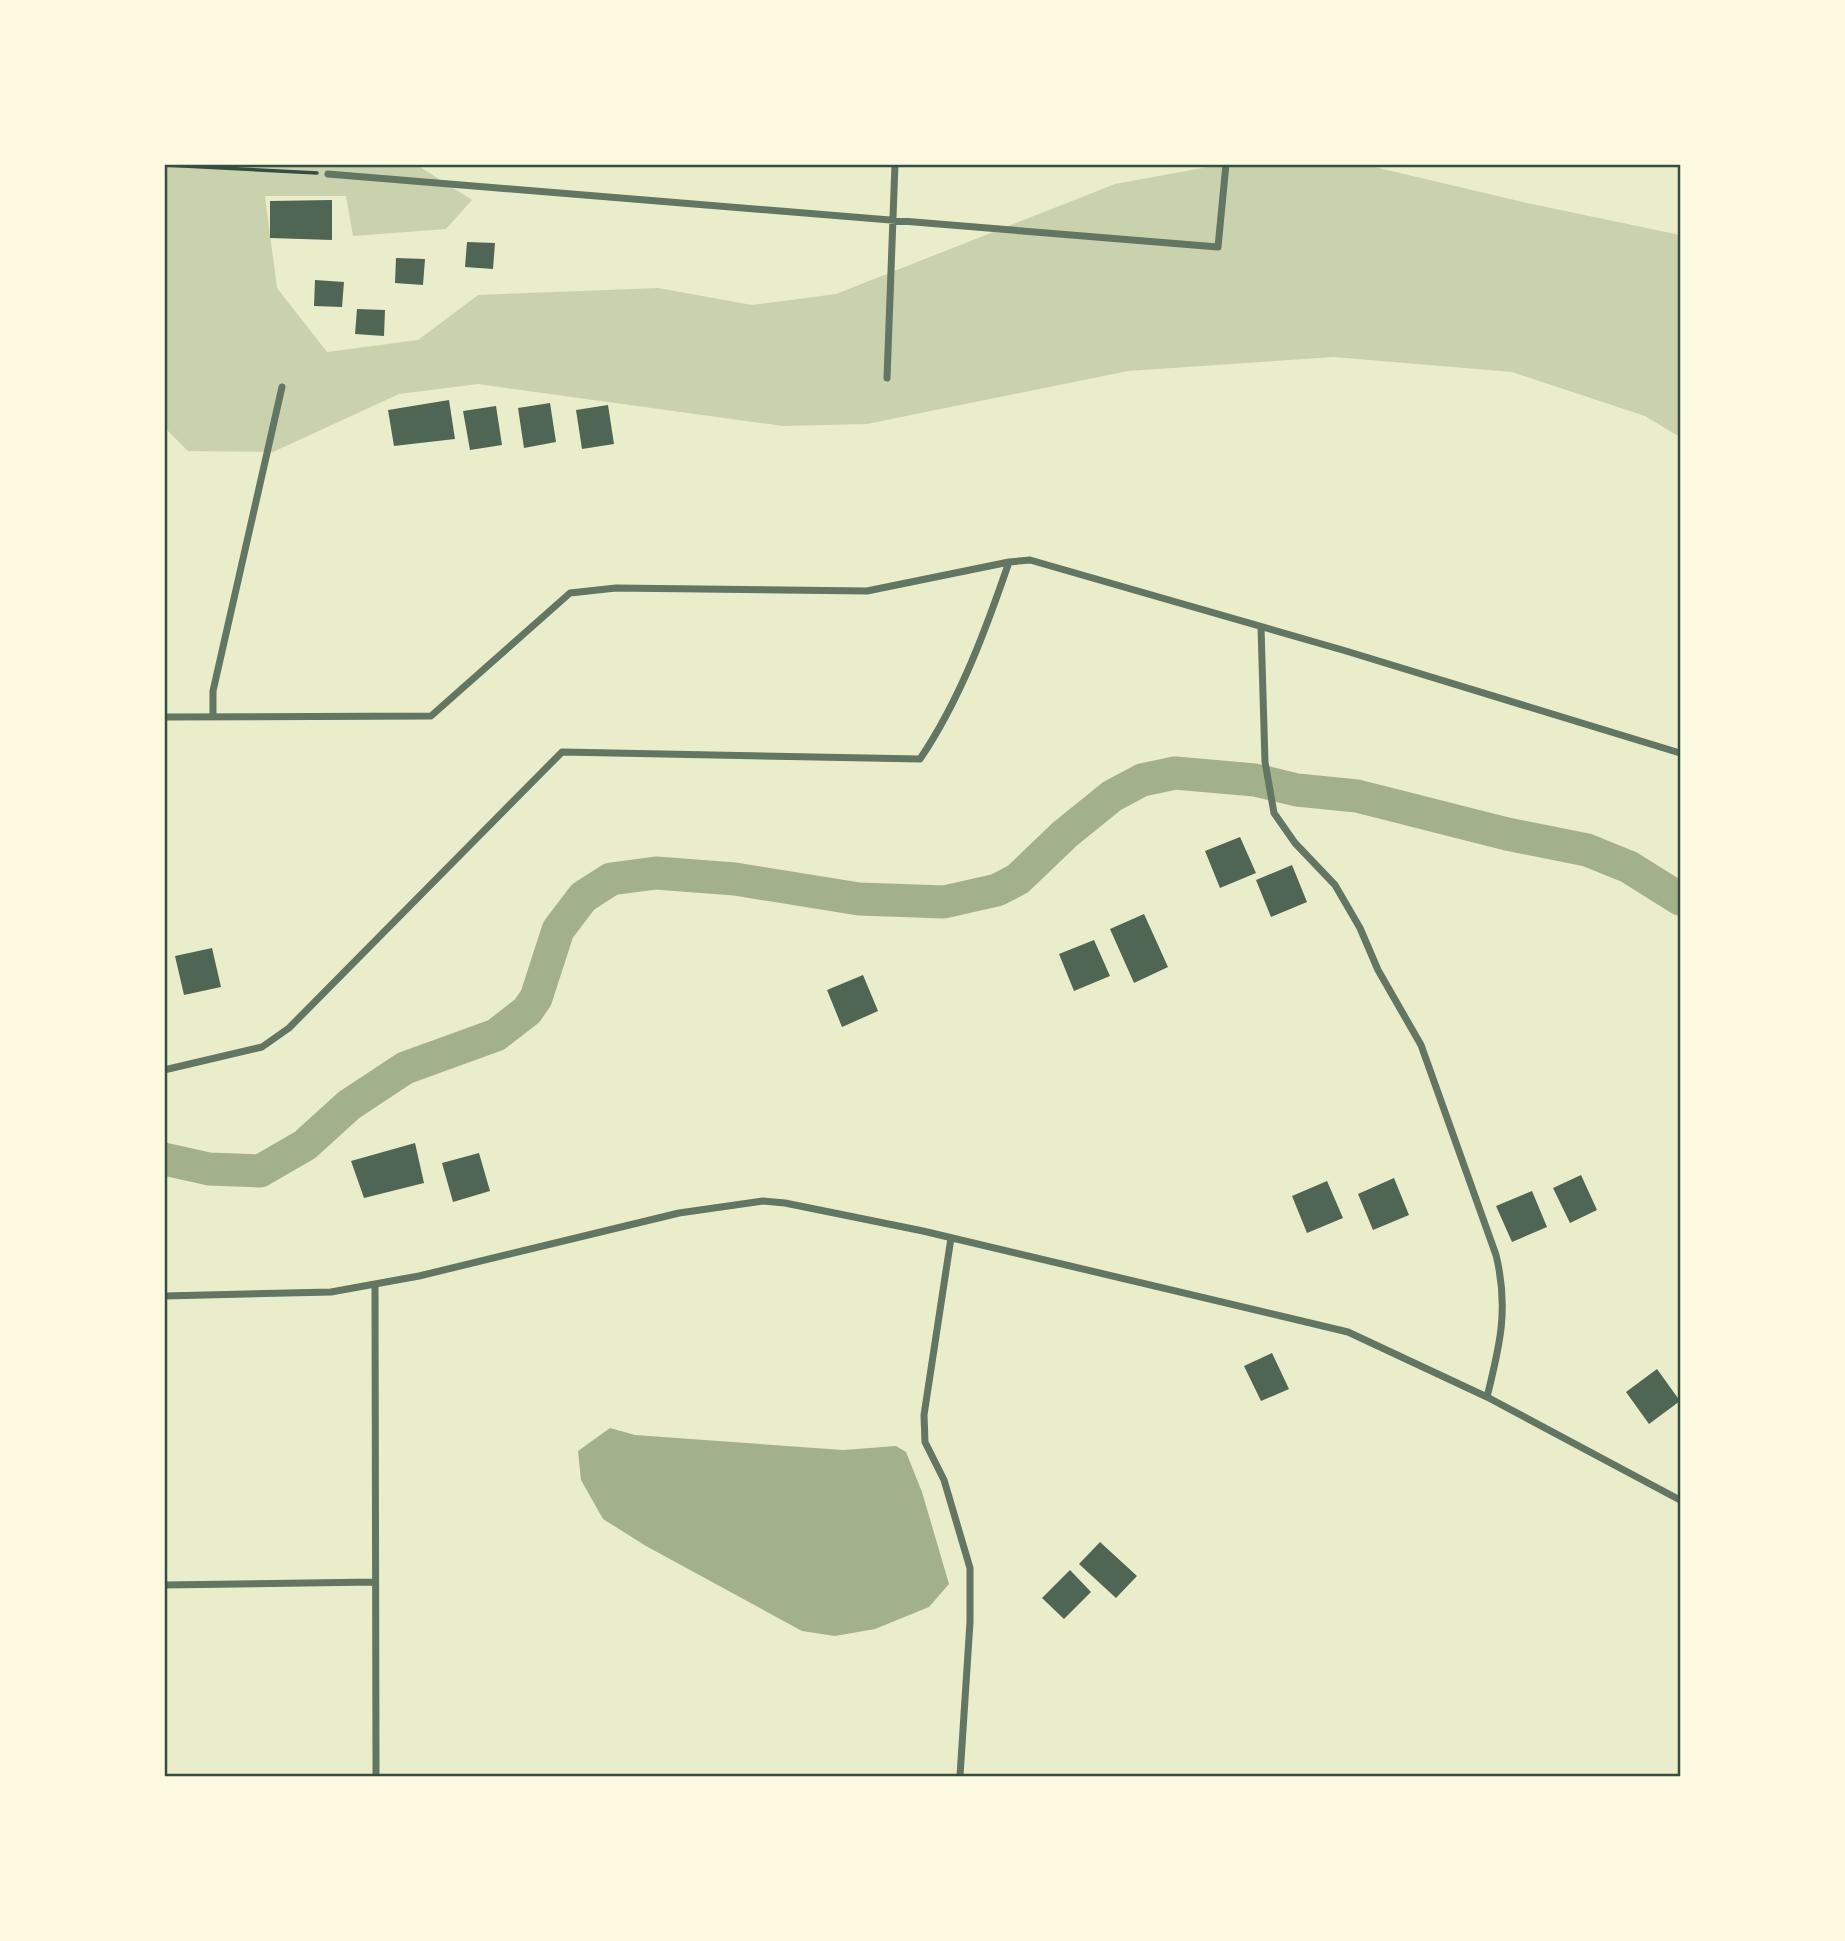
<svg xmlns="http://www.w3.org/2000/svg" width="1845" height="1941" font-family="'Titillium Web',sans-serif">
	<style>
		.green { fill: #cad2ad }
		.water { fill: #a3b18a }
		.lines { fill: none; stroke-linecap: round; stroke-linejoin: round }
		.river { stroke: #a3b18a; stroke-width: 33 }
		.building { fill: #4f6655 }
		.path { stroke: #344e41; stroke-width: 3.5 }
		.minor { stroke: #617663; stroke-width: 7 }
		.neatline { fill: none; stroke: #344e41; stroke-width: 2.5 }
	</style>
	<rect width="100%" height="100%" fill="#e9edc9"/>
	<path class="green" d="M164,165H405L420,167L472,200L446,229L353,236L346,196H265L277,288L327,352L418,340L478,295L658,288L752,305L836,294L1115,184L1219,165H1366L1527,203L1680,235V437L1645,416L1512,372L1334,357L1128,371L867,424L783,426L478,384L399,394L273,452L188,451L165,428Z"/>
	<path class="water" d="M610,1428L635,1435L843,1450L896,1446L906,1452L922,1492L949,1584L929,1607L875,1629L835,1636L802,1631L646,1546L603,1519L581,1480L578,1451Z"/>
	<g class="lines">
		<path class="river" d="M164,1159L209,1169L260,1171L305,1145L349,1105L405,1068L496,1035L527,1011L536,998L558,930L583,897L611,879L656,873L735,879L859,899L944,902L997,890L1018,879L1065,834L1112,796L1142,780L1175,773L1255,780L1297,790L1357,796L1507,834L1587,850L1629,867L1680,899"/>
	</g>
	<path class="building" d="M332,200V240L270,238V201Z
		M467,242L495,243L493,269L465,267Z
		M396,258L425,259L423,285L395,283Z
		M315,280L344,282L342,307L314,306Z
		M357,309L385,310L384,336L355,334Z
		M449,400L455,439L394,446L388,410Z
		M550,403L556,442L524,448L518,408Z
		M608,405L614,444L582,449L576,410Z
		M496,406L502,445L470,450L463,411Z
		M1240,837L1256,873L1220,888L1205,851Z
		M1292,865L1307,902L1271,917L1256,880Z
		M1144,914L1168,967L1134,983L1110,929Z
		M1094,940L1110,976L1074,991L1059,954Z
		M212,948L221,987L184,995L175,956Z
		M863,975L878,1011L842,1027L827,990Z
		M415,1143L424,1183L364,1198L351,1161Z
		M479,1153L490,1191L453,1202L442,1163Z
		M1581,1175L1597,1210L1570,1223L1553,1188Z
		M1394,1178L1409,1215L1373,1230L1358,1194Z
		M1327,1181L1343,1218L1307,1233L1292,1196Z
		M1532,1191L1547,1227L1512,1242L1496,1206Z
		M1272,1353L1289,1389L1261,1401L1244,1366Z
		M1657,1369L1680,1401L1649,1424L1626,1392Z
		M1100,1542L1137,1576L1116,1598L1079,1564Z
		M1070,1570L1091,1592L1064,1619L1042,1598Z"/>
	<g class="lines">
		<path class="path" d="M164,165L317,173"/>
		<path class="minor" d="M328,174L1218,247L1226,164
			M887,378L895,164
			M1261,627L1265,762L1274,813L1295,843L1335,885L1360,928L1378,970L1421,1045L1496,1255C1509,1308 1500,1345 1487,1397
			M164,717L431,716L570,593L616,588L867,591L1009,562L1030,560L1346,651L1680,753
			M213,717V691L282,387
			M164,1070L262,1047L289,1028L562,752L920,759C960,700 986,629 1009,562
			M951,1238L924,1415L925,1442L944,1480L970,1568V1622L960,1776
			M375,1285L376,1776
			M164,1296L331,1292L419,1276L679,1213L763,1201L785,1203L923,1231L1348,1332L1487,1397L1680,1500
			M164,1585L375,1582"/>
	</g>
	<rect width="1845" height="1941" fill="none" stroke="#fefae0" stroke-width="332"/>
	<rect x="166" y="166" width="1513" height="1609" class="neatline"/>
</svg>
